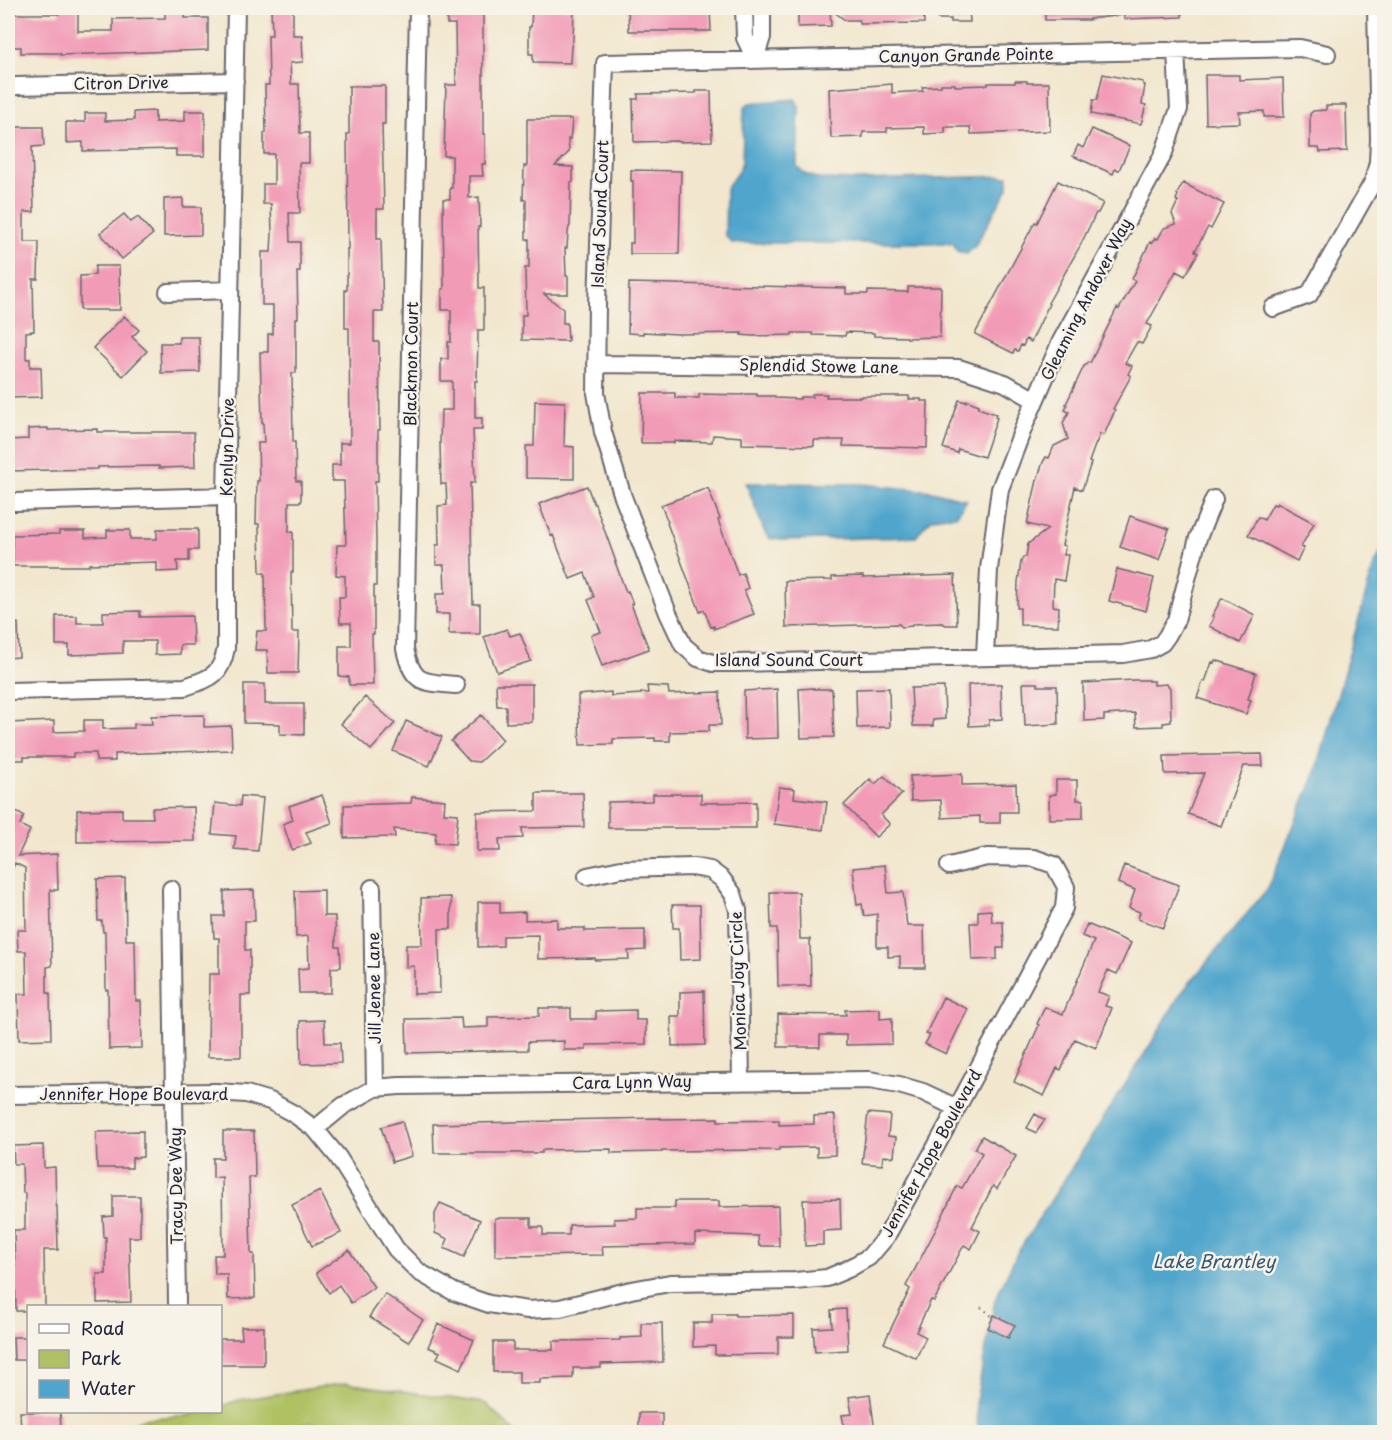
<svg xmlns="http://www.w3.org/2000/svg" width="1392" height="1440" font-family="'Playpen Sans',sans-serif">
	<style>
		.green { fill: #afc164; stroke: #687250; stroke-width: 1.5 }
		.water { fill: #50a5cc; stroke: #396484; stroke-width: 1.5 }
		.building { fill: #f29bb7 }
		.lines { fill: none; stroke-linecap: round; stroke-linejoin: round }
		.minor-casing { stroke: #6b676e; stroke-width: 20 }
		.path { stroke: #6b676e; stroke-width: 2; stroke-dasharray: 1.5 4.5; stroke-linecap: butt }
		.minor { stroke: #fff; stroke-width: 16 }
		.labels { text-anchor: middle; stroke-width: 5; stroke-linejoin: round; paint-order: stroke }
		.street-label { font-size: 16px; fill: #22223b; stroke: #f7f3e8 }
		.water-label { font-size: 18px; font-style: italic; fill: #345675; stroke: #f7f3e8 }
	</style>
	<rect width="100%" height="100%" fill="#f7f3e8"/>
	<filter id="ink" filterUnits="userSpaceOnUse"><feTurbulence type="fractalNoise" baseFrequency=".0167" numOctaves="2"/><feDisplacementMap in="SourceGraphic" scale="12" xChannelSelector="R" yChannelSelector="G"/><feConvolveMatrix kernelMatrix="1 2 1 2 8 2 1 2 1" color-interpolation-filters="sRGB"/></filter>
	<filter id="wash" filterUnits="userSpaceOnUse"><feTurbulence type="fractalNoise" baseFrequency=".008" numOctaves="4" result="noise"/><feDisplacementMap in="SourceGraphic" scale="24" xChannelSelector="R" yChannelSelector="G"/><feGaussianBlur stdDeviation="1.35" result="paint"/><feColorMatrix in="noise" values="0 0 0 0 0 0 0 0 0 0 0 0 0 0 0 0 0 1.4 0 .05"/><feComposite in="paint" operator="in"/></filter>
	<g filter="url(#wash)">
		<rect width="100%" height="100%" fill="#f2e7ce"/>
		<path class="green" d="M346,1383L485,1403L515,1432H326L315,1424L311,1423L250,1432H115L142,1419L191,1415L202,1412H220L221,1406L239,1400Z"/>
		<path class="water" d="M795,99L799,106L797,166L805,174L819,179L858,180L1008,176V188L975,246L967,254L957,251L953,243H732L725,235L726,189L739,170L742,162L744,108L749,103Z
			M746,483L861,484L932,491L967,500L956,516C929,517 932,516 916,537L781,540L769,538L765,533Z
			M1384,546V1432H978L976,1401L995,1300L1016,1255L1154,1039L1179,996L1268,888L1317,769L1373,568Z"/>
		<g id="blocks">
			<path class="building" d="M59,8H78V31H113V19L165,18V9L185,8V18H208V50L60,55V53H21V47H9L8,14H59Z
				M271,8H293V35H302L303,62L290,63L291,84H299L300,133H309V163H299L300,213H289L290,242H300V272H297L298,318H296V373H292L293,442H295L296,481H301V502H289V532H293V572H291L292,632H299L298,673H268L267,650H255L257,631H266L265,573H260L259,524H256L257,481H259L258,443H264L263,422H262L260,352H268V334H273V305H262V252H271L272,233L271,204H263V184H274V154H264V133H266L265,85H269L268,35H272Z
				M447,8H483V134H485V164H482L483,176H469V198L479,197L480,227H478L479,288H484V330H478L477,381H475V418H482V430H473L475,483H470L473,604H480V634H449V614H436V594H445L444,565H436V545H439L438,506L447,505L446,484H441L440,443L441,410H452V381H441V359H448V342H451V310H442V289H444L443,199H450V188H452V156H444L446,85H456L455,24H447Z
				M532,8H574L573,41L572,42L571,47L570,63L533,62V54H529V27H531Z
				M628,8H710L711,31H629Z
				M798,8H923L924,23L859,24V20H845L830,9L831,26L798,27Z
				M925,8H969L970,22H951V19H938Z
				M1045,8H1122V15L1089,19V20H1045Z
				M1124,8H1182V17L1124,19Z
				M1103,74L1143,82V85H1145L1142,104L1146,105L1141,124L1091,114L1093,100H1097Z
				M1205,75H1239V80L1283,78L1284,117H1264V111L1239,112L1240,123L1206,124Z
				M1015,81H1027V83H1049L1050,131L971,134L970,127H945V133L924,134V127L887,128V132H863V137L831,138L829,89L892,84V93L923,91L922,87L941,86V84H955V86L988,85V83H1015Z
				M349,86H385V124H382L384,209H377V239H381L383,312H374V342H379L380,430H378V481H375L376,540V586H374V634H372L373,685H349V677L339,676V646H351V623H340L339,597H345V576L336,575L337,545H346L344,481H332V465H340V443H350L349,328H345V290H347V249H348L347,134H349Z
				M696,91H711L712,141L679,142L678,141L634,142L633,99H638V94L696,93Z
				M1331,105H1346L1347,151L1320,152L1319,148H1310V114L1313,111L1326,110V106H1331Z
				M155,111V122L185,121V111H205V156H176V149L83,151V142L66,143V122H85V113H105V121L134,120V112Z
				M527,119H572L571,132L570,139H568L569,152L555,166L573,167V182H571L570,226L569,227L568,232L567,248H565L566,276H568V294H544L563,309V323H567L568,341L522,340V315H526L525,268H529V239H526V200H523L524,166H527Z
				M8,127H43L44,146L32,147L34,212H24V242H39L38,279H33L34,331L26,332V359H30V367H41L42,397L8,398Z
				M1092,129L1130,146L1119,170L1115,169L1113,174L1073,156L1078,145L1083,148Z
				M631,170L681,171L679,254H630V243H633V181H631Z
				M1058,181L1103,203L1098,213H1096L1080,246L1048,303L1049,304L1031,342L1026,339L1023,346L1021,345L1018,351L1015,350L1013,353L975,334L1035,222L1037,223Z
				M1183,183L1224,204L1211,229L1208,227L1195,251L1198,253L1185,276L1176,271L1147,324L1152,326L1142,344L1137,342L1125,363L1132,366L1128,374L1131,376L1113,409L1115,410L1104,435L1100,434L1094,448L1089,462L1091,463L1082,490L1075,487L1062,545L1065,546L1064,555H1068L1064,581L1054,579L1053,606L1059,607L1058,626L1020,625V608H1017L1018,582L1021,562L1023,557H1026L1028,544L1048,529L1027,524L1037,480L1043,462L1046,457L1049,458L1054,446L1068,439L1063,423L1069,412L1065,410L1067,405L1066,404L1084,366H1085L1088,362L1090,363L1117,308L1119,309L1135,281L1132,279L1150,242L1152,243L1155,238L1158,239L1164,228L1176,224L1172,214L1178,201L1176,200L1178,195L1177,194Z
				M183,198V207H201V235L164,236V199Z
				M124,214L131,222L138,217L153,234L122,259L100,233Z
				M95,266H119L120,310H80V276L95,275Z
				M629,283L846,288V294H868V291L908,292V287H941L940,337L907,338V337L874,336V333L846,332L845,336L813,335V333H792V335L752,336L741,335L742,333L678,334L643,332V334L628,333Z
				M124,316L139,330L132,337L147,351L123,376L93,348Z
				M179,337H199L200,372L161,373L160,343H179Z
				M642,393H675V398H699V394L743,395V394H757V396H775V398L800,399V397H812V394H827L826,397H862V396H909V399H921V401H928L927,448L843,446L844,440H814V446L742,444V437L713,435L712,442L674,441V443H641Z
				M959,400L966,402V400L979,405L978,408L996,414L995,417L997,418L984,457L958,449L957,453L943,448Z
				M535,401L565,402L564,446L574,447V479L526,478V446H534Z
				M48,428V430L97,429V432H194L195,467L159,468V466L98,467V469L8,471V440L28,439V429Z
				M587,486L594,504H595L616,562H615L626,592L628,591L633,604H631L649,649L602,666L591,635L601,632L588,600L594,597L585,573L570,579L553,535L551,536L539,504Z
				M708,488L720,519L718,520L738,575L743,573L748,588L744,590L754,614L714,629V626L711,627L704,610L700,612L667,523L668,522L661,505Z
				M1277,503L1314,523L1301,547L1304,548L1297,561L1248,535L1258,517L1264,520L1273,504L1276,505Z
				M1130,516L1169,529L1159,560L1120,547Z
				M157,529H198V550H189V561H177L178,571L157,572V562L89,564V566H13L12,535L59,534V531H85V538L107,537V530H130V539H157Z
				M1117,569L1154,578L1146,611L1109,601Z
				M955,575L957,625H946L942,623L912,624V626L902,627L899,624L786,627L785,581L832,580V577L863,576V578Z
				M1222,598L1255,615L1240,643L1209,626L1214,617L1212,616Z
				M140,611V617L192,616L193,645H180V654L155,655V641H123V653L69,655V645H56V616H77V623H103V612Z
				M18,623L19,657L8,658V624Z
				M507,629L510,636L520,633L531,661L497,672L484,637Z
				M1215,660L1256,673L1248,699L1251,700L1246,714L1197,698L1203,681L1205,682L1212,662L1214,663Z
				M1134,680H1148V681H1154V685L1167,684L1170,688L1171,722L1163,723V726L1136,727L1135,713L1104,715V720L1084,721L1083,683Z
				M1023,683H1038V686H1057L1058,724L1025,726Z
				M244,684H265V704H304V735L280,734V724L244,723Z
				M496,684H532V722L506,723V706H497Z
				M982,684H1001L1002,719L989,720V725L969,726L968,685Z
				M647,686L668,687L669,694L720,692L721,725H709V731L670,732V741H655V738L613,739V744L580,745L578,695L611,692V696L641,694V693H648Z
				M944,687L945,719L933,720V726H913L911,688Z
				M814,688V689H832L834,737L801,738L799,689Z
				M889,688L890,727L857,728L856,689Z
				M777,689L778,738L745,739L744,691Z
				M365,697L395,723L371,750L341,724Z
				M204,715V727L231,726L232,750L115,754V761H96V753H73V757H24V760H8V723L54,721V732L84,731V720H103V729L134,728V724H152L151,716Z
				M481,715L503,740L479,762L469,761L451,741Z
				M406,721L442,737L429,766L393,751Z
				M1262,754L1263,766H1244L1221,826L1188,814L1204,773L1165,774L1164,756Z
				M962,774V785L1016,784L1017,812H1000V823H980V816L942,818L941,800L911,801L910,776Z
				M884,776L902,794L881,815L890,824L876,837L844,805L870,779L875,784Z
				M1056,780H1077V800H1083V818L1049,819V795L1056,794Z
				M779,787L795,789L794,798L827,802L823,830L774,824Z
				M536,793H583L584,827L522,828L523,838L499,839L500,851H477V812L536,811Z
				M653,794H701V803L756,802V828H608V802L653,801Z
				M322,795L332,823L306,832L311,843L292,850L283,824L293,820L289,806Z
				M241,796L263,798L258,851L234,849L236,836L212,834L215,803L240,806Z
				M412,797L445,800L444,813L458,814L455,844L435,843L436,833L394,829L395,837L344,838V805L411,803Z
				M194,807L195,841L77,842V810L122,809V818H153L152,808Z
				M8,808L24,816L20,825L30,830L18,856L57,854L58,890H50L52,966L47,967V993H50L51,1039L19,1040L18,994H27L26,951H18L17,930H26L25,868L15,863L8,879Z
				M885,865L888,893L903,892L907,926H924L925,968H900V956L888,957V947H877V914L864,916L862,904L857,905L853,868Z
				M1124,865L1179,885L1163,928L1138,919L1140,912L1129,908L1135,890L1118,883Z
				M125,878L126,940H135L136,1001H141L142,1048L109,1049L108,990H106L105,932H103L102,921H98L97,879Z
				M254,890L255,921H245V950H250V995H241V1057H208L209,974H219V938H214L213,916H224V891Z
				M324,890V916H335L336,947H340L341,967L331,968V993H299L298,969L309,968L308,936L296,937L295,891Z
				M770,892H799L800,939H810L811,986H778L777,928H771Z
				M451,897V929H439L440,993L414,994V966L406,967V945H422L421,898Z
				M478,902H500V913L525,912V920L557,919V928H585V931L645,930V950L628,951L629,959L595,960V958L538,959V935L503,936V946L478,947Z
				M672,905H700L701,959L680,960L679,928H673Z
				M991,910L992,922H1003L1004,948H997V959L972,960L970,923H978V911Z
				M1087,924L1131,943L1117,974L1108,970L1098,992L1109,996L1105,1006L1112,1008L1096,1048L1075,1039L1061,1070L1057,1068L1044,1096L1014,1082L1039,1025L1037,1024L1045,1007L1063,1014L1094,941L1082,936Z
				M704,991L705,1045L672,1046L671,1016H680V992Z
				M943,997L968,1009L946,1054L925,1044L930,1035L926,1034Z
				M539,1008H571V1019H596V1011L636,1010V1020H646V1044L586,1045V1050H564V1041L528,1042V1050L407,1053L406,1019L461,1018L462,1028L488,1027V1017L539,1016Z
				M880,1009V1019L892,1018V1044L846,1045V1035H820V1047H778V1014L846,1015L845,1010Z
				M324,1020L325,1043H340L341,1063L301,1064L300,1021Z
				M868,1113L890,1115L888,1136L896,1137L894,1157L883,1156L882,1165L862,1163Z
				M1035,1114L1045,1120L1036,1133L1027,1128Z
				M835,1115V1155L817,1156V1147L779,1148V1150L662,1151V1152L611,1153V1149L542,1150V1153H434L433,1124L552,1121V1120L661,1118V1119L718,1118V1121L779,1120V1125L814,1124V1116Z
				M402,1121L412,1156L392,1162L381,1127Z
				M143,1131V1157L132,1158V1168H97L96,1132Z
				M223,1131H254L255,1177H249L251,1254H254L255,1298L228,1299L227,1274H215L214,1255H223L222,1177L213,1178V1158H223Z
				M982,1136L1016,1156L997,1189L993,1186L972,1227L980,1231L971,1249L964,1245L934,1301L931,1300L916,1332L926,1337L916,1358L884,1343L910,1289L906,1286L935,1231L957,1186L962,1188L982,1153L975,1149Z
				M43,1145L44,1168L55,1167L56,1206H57L58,1250H44L45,1306H28V1311H16L14,1230H25V1193H23L22,1164H14L13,1146Z
				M320,1191L341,1233L312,1246L292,1205Z
				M113,1196H140V1237H129L131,1302L97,1303V1274H106V1237H104L103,1217L113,1216Z
				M840,1199L841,1230L823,1231V1245L805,1246L803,1200Z
				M675,1201H719V1207L778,1206L779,1246H759L758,1236L695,1234V1244L602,1246L603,1255L495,1256V1218H531V1227H543V1235H569V1225L615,1224L614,1219L637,1218V1208H675Z
				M440,1203L480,1220L464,1257L444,1248L448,1239L435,1233V1214Z
				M349,1250L374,1287L351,1303L339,1285L329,1293L316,1273Z
				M385,1294L423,1320L408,1342L369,1317Z
				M846,1309L848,1350L815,1352L813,1328L832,1327L831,1310Z
				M712,1314H735V1316L794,1315V1337H778V1354L715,1355V1346L693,1347V1323H712Z
				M994,1315L1015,1325L1008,1338L988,1328Z
				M641,1323H662L663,1362L601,1364V1368H573V1378L540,1379V1383H519V1372H493V1342H513V1350H553V1341L620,1340V1338L642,1337Z
				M438,1324L474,1340L461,1369L437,1358L440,1352L428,1347Z
				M241,1327H264V1365H220V1339H242Z
				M13,1337H28V1360H14Z
				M870,1394L875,1432H845L842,1415L852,1414L849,1397Z
				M20,1412H60L61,1428L21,1429Z
				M639,1413H662V1432H639Z"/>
		</g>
	</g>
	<g filter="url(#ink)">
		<use href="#blocks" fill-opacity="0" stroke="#6b676e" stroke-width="1.5"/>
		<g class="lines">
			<defs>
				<path id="minor" d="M418,8L405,649C413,685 423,682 456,685
					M744,8L745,38L755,59L762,37V8
					M8,88L16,86L235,81
					M168,292L230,290
					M1273,308L1309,295L1373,182L1378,162L1379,139L1376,8
					M596,364L959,368L1005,383L1035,400
					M1214,499L1198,538L1176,620L1167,636L1162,643L1151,649L1123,654L736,663H713L698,658L683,645L668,613L623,497L603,432L596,393L597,305L605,63L1300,48L1327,54
					M8,501L16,502L226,496
					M985,657L989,569L1000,489L1025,424L1061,341L1163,155L1179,109L1176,50
					M8,691L185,687C211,678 221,676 226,648V496L236,8
					M587,876L621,869L693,867L710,870L722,879L733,894L738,910L741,1081
					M372,888L375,1088
					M171,889L177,1303
					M8,1095L216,1092L246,1094L270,1101L294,1114L315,1129L338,1157L396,1249L419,1272L454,1292L489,1304L528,1310L560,1308L631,1290L670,1283L795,1281L827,1278L848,1269L869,1257L886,1237L957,1108L1064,908L1066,887L1054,865L1034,858L987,857L949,866
					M315,1129L343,1106L375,1088L399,1086L869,1080L899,1085L923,1092L957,1108"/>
			</defs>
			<use href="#minor" class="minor-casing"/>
			<path class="path" d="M981,1307L993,1317"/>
			<use href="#minor" class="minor"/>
		</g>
	</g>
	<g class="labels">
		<g class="street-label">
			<text transform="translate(966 55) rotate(-1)" y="6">Canyon Grande Pointe</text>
			<text transform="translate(121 83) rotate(-1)" y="6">Citron Drive</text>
			<text transform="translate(600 214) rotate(-88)" y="6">Island Sound Court</text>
			<text transform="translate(1086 299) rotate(-63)" y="6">Gleaming Andover Way</text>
			<text transform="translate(411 364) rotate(-89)" y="6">Blackmon Court</text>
			<text transform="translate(819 366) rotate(1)" y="6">Splendid Stowe Lane</text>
			<text transform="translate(227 447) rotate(-89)" y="6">Kenlyn Drive</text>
			<text x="789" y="666">Island Sound Court</text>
			<text transform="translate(738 981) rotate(-92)" y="6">Monica Joy Circle</text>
			<text transform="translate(374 988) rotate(-91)" y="6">Jill Jenee Lane</text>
			<text transform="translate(632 1082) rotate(-1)" y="6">Cara Lynn Way</text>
			<text x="134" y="1100">Jennifer Hope Boulevard</text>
			<text transform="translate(931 1153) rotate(-61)" y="6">Jennifer Hope Boulevard</text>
			<text transform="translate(176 1186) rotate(-91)" y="6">Tracy Dee Way</text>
		</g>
		<g class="water-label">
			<text x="1214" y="1268">Lake Brantley</text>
		</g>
	</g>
	<rect width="1392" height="1440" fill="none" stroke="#f7f3e8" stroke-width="30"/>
	<rect x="27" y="1305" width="195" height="108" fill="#f7f3e8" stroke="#a29fa3" stroke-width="1.5"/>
	<rect x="39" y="1324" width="30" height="9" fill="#ffffff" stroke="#a29fa3" stroke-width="1.5"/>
	<text x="81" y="1335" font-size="18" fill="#22223b">Road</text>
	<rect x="39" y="1350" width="30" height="18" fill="#afc164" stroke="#a29fa3" stroke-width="1.5"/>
	<text x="81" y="1365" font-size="18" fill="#22223b">Park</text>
	<rect x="39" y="1380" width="30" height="18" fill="#50a5cc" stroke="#a29fa3" stroke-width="1.5"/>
	<text x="81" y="1395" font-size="18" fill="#22223b">Water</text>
</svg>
